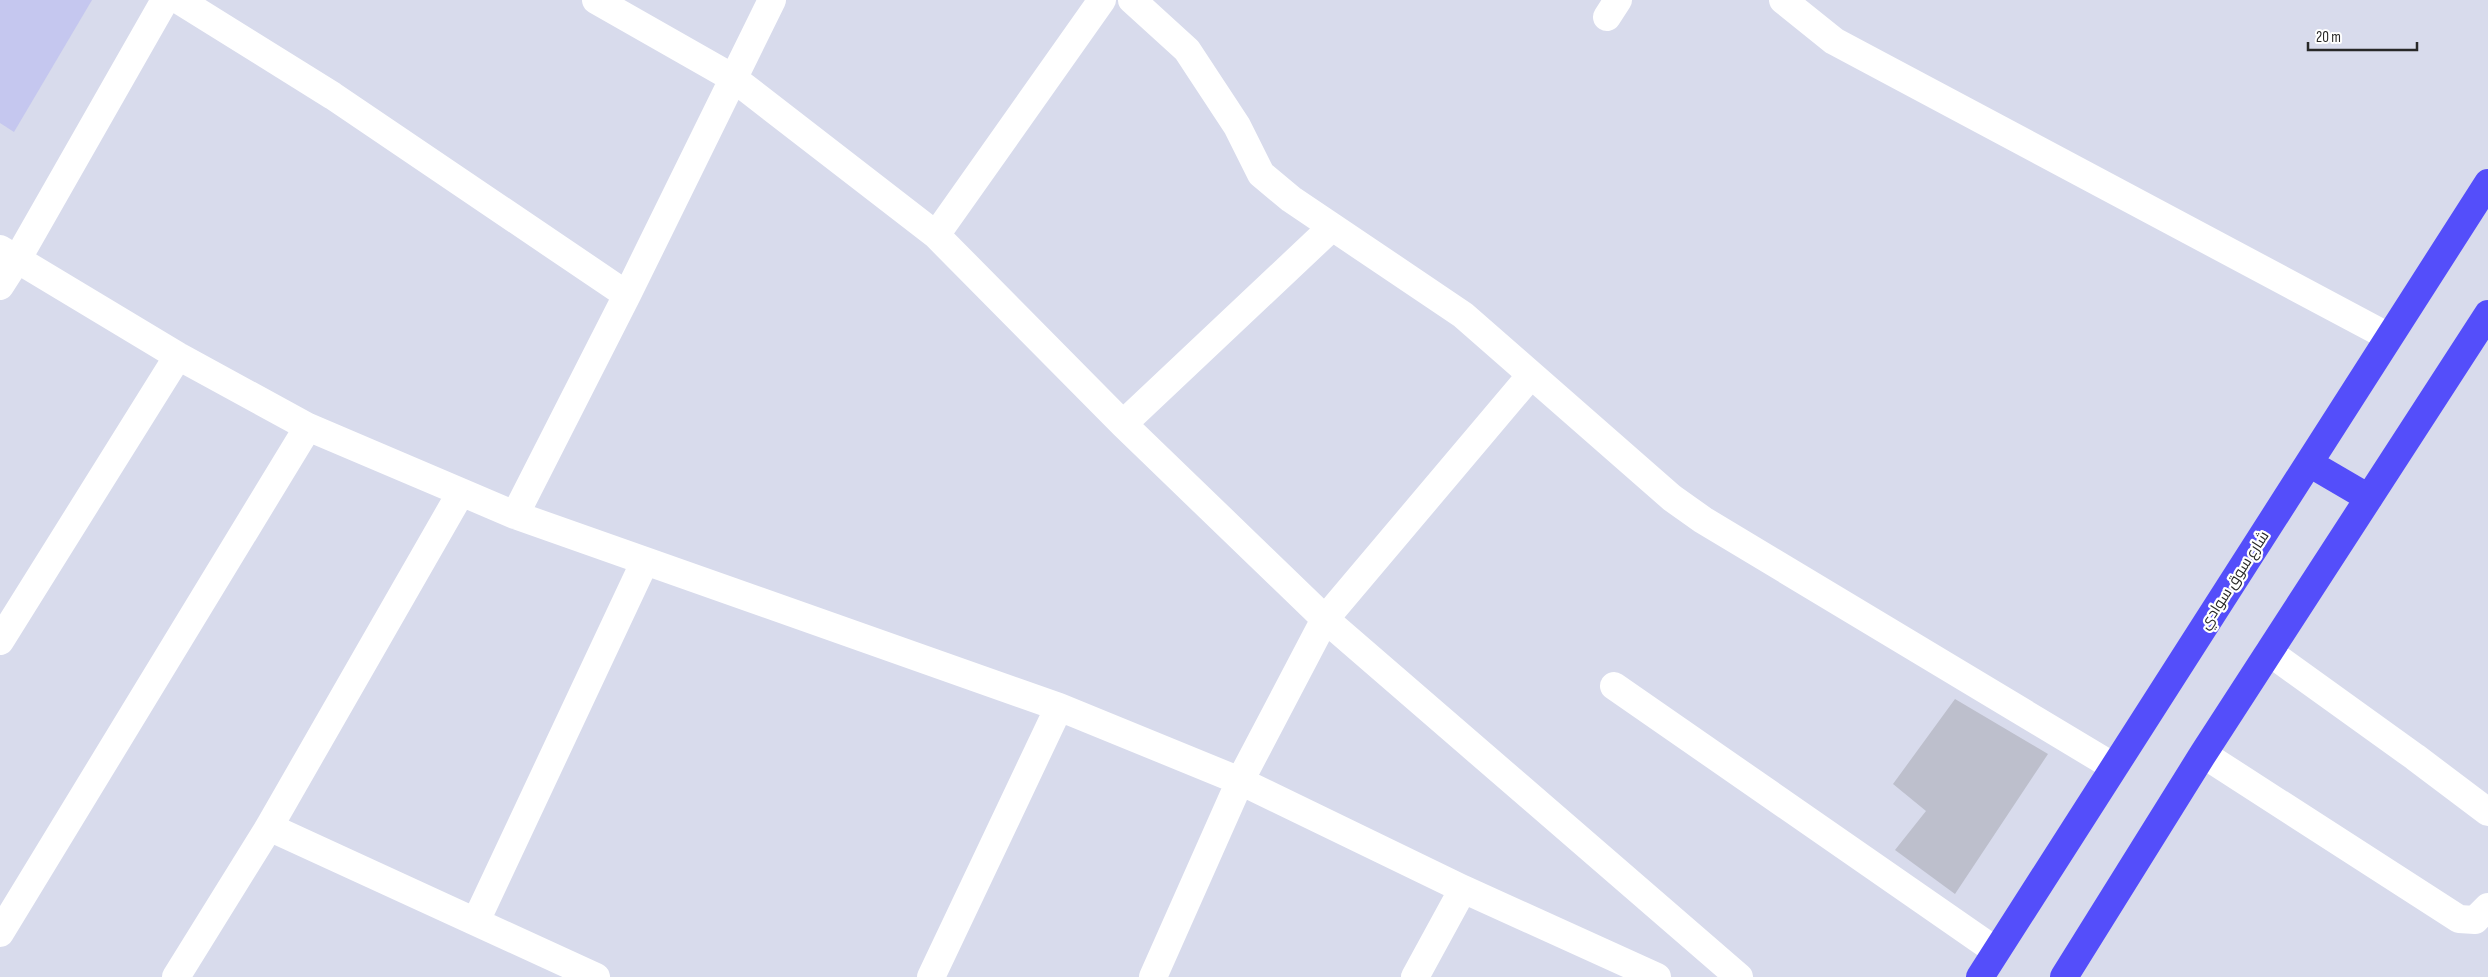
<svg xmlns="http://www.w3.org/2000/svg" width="2488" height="977" font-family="'Sofia Sans Condensed',Cairo,sans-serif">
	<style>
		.education { fill: #c5c7ef }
		.building { fill: #bdbfcc }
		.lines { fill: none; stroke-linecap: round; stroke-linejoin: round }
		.minor { stroke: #fff; stroke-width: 28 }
		.major { stroke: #544efa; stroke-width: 28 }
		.labels { text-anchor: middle; stroke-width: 4.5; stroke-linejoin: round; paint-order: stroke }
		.street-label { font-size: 15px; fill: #282828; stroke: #fff }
	</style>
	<rect width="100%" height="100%" fill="#d8dbec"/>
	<path class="education" d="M0,0H92L14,132L0,123Z"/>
	<path class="building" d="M1955,699L2048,754L1955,894L1895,850L1926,811L1893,784Z"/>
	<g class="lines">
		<path class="minor" d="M179,0L333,96L627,295
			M596,0L733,78L936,235L1123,424L1325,619L1739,977
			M1132,0L1187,50L1237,126L1261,174L1291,199L1463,315L1672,498L1703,520L2114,767
			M1783,0L1834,41L2389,337
			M1607,17L1618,0
			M936,235L1102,0
			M0,249L178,356L308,427L515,515L1059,707L1240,781L1463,889L1657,977
			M0,286L18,258L165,0
			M1123,424L1332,227
			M515,515L627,295L772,0
			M0,641L178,356
			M2269,652L2415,757L2488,812
			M1614,686L1996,951
			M2203,754L2459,919L2475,920L2488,907
			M269,827L596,977
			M476,921L645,561
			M0,933L308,427
			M176,977L269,827L460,494
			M931,977L1059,707
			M1153,977L1240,781L1325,619L1531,375
			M1415,977L1463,889"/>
		<path class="major" d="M2309,463L2369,498
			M1980,977L2488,183
			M2064,977L2203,754L2488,314"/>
	</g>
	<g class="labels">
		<g class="street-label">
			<text transform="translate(2234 580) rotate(-57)" y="5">شارع سوق سوادي</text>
		</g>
	</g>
	<path d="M2308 42v8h109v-8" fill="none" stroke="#282828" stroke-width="2.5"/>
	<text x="2316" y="42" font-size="15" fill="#282828" stroke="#ffffff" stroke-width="4" paint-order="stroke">20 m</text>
</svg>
